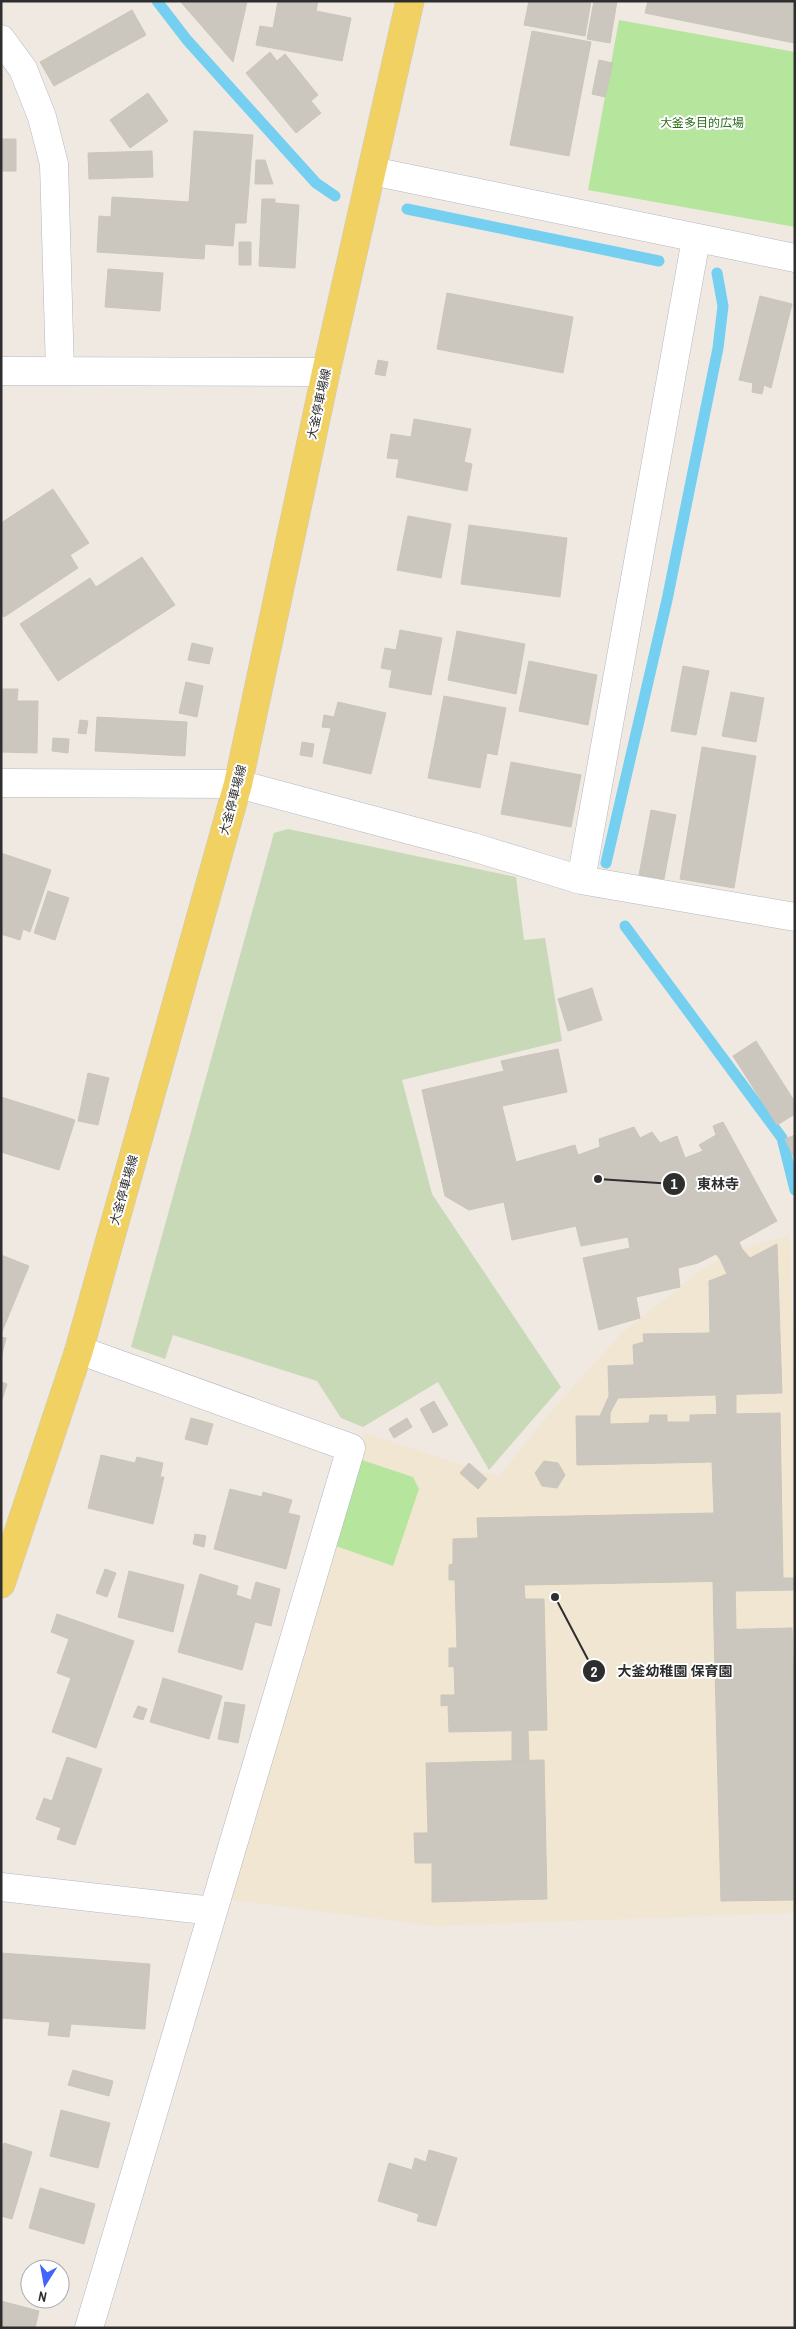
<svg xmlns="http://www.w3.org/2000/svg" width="796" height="2329" font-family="'Archivo Narrow','Noto Sans JP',sans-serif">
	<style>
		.education { fill: #f0e6d1 }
		.green { fill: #b6e59e }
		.cemetery { fill: #c8d9b8 }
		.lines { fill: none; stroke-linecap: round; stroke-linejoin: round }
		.stream { stroke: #75cff0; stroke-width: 11 }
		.building { fill: #cbc7bf; stroke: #cbc5ba }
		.minor-casing { stroke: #b4b7c1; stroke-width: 29 }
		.major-casing { stroke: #c9c9c9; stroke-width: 29 }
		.minor { stroke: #fff; stroke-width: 28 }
		.major { stroke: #f2d163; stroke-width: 28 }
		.labels { text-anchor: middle; stroke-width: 4; stroke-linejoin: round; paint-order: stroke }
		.park-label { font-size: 12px; fill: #2c6e1b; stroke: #fff }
		.street-label { font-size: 12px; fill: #2e2e2e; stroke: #fff }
		.leader { fill: none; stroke: #2e2e2e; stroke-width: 2 }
		.callout-dot { fill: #2e2e2e; stroke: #fff; stroke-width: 2 }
		.mark-label { font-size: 15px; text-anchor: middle; font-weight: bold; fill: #fff }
		.callout-label { font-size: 14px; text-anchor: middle; font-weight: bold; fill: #2e2e2e; stroke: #fff; stroke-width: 4; stroke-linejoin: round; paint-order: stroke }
	</style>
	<rect width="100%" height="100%" fill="#efe9e1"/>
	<path class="education" d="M790,1235L795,1410V1913L433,1926L225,1899L365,1433L499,1477L551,1411L623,1332L696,1274L720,1259L742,1249Z"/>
	<path class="green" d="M619,20L795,52V227L588,190Z
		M362,1460L413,1477L419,1489L393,1566L333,1545Z"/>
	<path class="cemetery" d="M288,829L516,877L524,940L545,938L562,1041L402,1080L432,1194L561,1387L489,1470L438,1382L363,1427L341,1418L317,1381L173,1335L165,1359L131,1347L274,833Z"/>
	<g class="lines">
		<path class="stream" d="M157,1L187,40L316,183L335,196
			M407,209L659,261
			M606,863L667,600L718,348L723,306L717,273
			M625,926L782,1138L795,1190"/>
	</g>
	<path class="building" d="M180,1L247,2L233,62Z
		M278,1H318L316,11L351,18L342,61L256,45L260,26L273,28Z
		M529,1H591L585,36L524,25Z
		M594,1H617L610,43L587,39Z
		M648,1H795L794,43L645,13Z
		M132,10L146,35L54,86L40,62Z
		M532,31L591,42L569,156L510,145Z
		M270,52L277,61L285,54L318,95L311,101L321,113L296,133L246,73Z
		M599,60L613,63L605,97L592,94Z
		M148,93L168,121L130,148L110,120Z
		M194,131L253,135L246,223H235L233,246L205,244L204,259L97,252L99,216L111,217L112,197L189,202Z
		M1,139H16V171H1Z
		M152,151L153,177L89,179L88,153Z
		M256,160H265L273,184H255Z
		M262,199H275V203L299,205L295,268L259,266Z
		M239,242H251V265H239Z
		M108,269L163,273L160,311L105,307Z
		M447,293L573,317L563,373L437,349Z
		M760,296L792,304L771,388L764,385L762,394L752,392L753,383L739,380Z
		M378,360L388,362L385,376L375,374Z
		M414,419L471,429L464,462L472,464L467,491L396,477L399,459L387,458L391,434L411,437Z
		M53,489L89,543L70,555L78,568L4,617L1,613V523Z
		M408,516L451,524L441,578L397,570Z
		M469,525L567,538L560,597L461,584Z
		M142,557L175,605L58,681L20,624L90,578L96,587Z
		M400,630L442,638L431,695L389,687L392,670L381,668L385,648L396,650Z
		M457,631L525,644L516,694L448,680Z
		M192,643L213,648L209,664L188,660Z
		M529,661L597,675L588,725L519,711Z
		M683,666L709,671L696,735L671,731Z
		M186,682L203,686L197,717L179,713Z
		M1,689H18L17,701H38L37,753L1,752Z
		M731,692L764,698L756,742L722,736Z
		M444,696L506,708L497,755L487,753L480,788L428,778Z
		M338,702L386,713L371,774L323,763L331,728L322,727L324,715L334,717Z
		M97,717L187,722L185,756L95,751Z
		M80,720L88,721L86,734L78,733Z
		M53,738L69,739L68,753L52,751Z
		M302,742L314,744L312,757L300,755Z
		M702,747L756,756L734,888L680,879Z
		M511,762L581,775L571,827L501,814Z
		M651,810L676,815L664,879L639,875Z
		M1,853L51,870L30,932L23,929L20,940L1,934Z
		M48,891L69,898L55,940L34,933Z
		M592,988L602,1020L568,1031L558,999Z
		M756,1041L795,1102V1114L777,1125L733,1056Z
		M558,1049L567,1092L502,1106L516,1162L575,1145L578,1155L600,1147L599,1139L634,1127L640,1138L652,1132L660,1143L677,1136L685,1158L703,1151L699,1145L716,1135L713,1126L723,1122L777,1221L739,1242L742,1249L720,1259L716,1254L698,1263L678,1268L680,1287L636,1297L640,1318L599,1330L583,1258L630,1248L628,1237L581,1246L576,1226L512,1240L504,1202L469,1210L445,1196L422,1090L504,1071L501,1061Z
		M88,1073L109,1078L98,1125L78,1121Z
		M1,1097L75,1120L59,1170L1,1152Z
		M795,1135V1160L785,1139Z
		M777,1244L782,1393L618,1398L610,1413V1424L649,1423L650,1415H667V1422H690V1415L780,1413L783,1578H795V1590L735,1591V1581L524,1585L525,1599H544L547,1730L449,1732L448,1705L441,1706V1695H455L454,1666L449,1667V1648H457L455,1580H449V1565L453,1564V1539L478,1538L477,1518L714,1513L712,1462L577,1465L576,1416H600L609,1396L608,1366L634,1365L633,1345L644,1342L643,1334L710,1333L709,1281L727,1274L720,1259L742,1249L750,1258Z
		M1,1255L29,1266L1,1334Z
		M1,1337L6,1338L1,1359Z
		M1,1382L7,1384L1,1403Z
		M736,1395V1414L717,1415L716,1396Z
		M434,1401L448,1425L433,1433L420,1409Z
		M191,1418L213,1424L207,1445L185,1439Z
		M407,1418L412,1427L394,1438L389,1429Z
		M101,1455L135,1463L137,1457L163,1463L160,1477H164L153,1524L88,1508Z
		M544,1461L558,1463L565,1475L557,1488L542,1486L535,1473Z
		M469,1463L487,1479L478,1489L460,1473Z
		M230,1489L262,1497L263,1492L292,1500L288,1513L300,1516L286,1569L214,1549Z
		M195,1534L206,1536L204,1547L193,1544Z
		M105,1569L116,1573L107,1597L96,1593Z
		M129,1571L184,1585L173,1632L118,1617Z
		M200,1574L238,1586L236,1595L251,1600L256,1582L280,1589L271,1626L255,1622L242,1670L178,1652Z
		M713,1581H735L736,1629L714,1630Z
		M57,1614L134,1641L96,1748L52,1732L71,1678L57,1673L69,1639L51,1632Z
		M792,1628L795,1724V1900L721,1901L714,1630Z
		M163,1678L222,1696L209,1739L150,1722Z
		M225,1702L245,1705L238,1743L218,1739Z
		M138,1706L147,1709L143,1720L133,1717Z
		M512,1731H528L529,1761H512Z
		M67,1757L102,1769L75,1845L57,1839L61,1828L36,1819L44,1798L52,1801Z
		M544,1760L547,1899L432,1902V1863H415L414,1833H428L426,1763Z
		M1,1953L150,1964L145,2029L71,2024L69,2037L48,2035L50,2022L1,2018Z
		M73,2070L113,2081L109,2096L68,2085Z
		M61,2110L110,2123L98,2168L50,2156Z
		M4,2143L32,2152L12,2219L1,2216V2151Z
		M429,2150L457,2158L436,2226L417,2221L419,2214L378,2201L389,2163L412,2170L415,2158L426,2162Z
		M40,2188L95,2204L84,2244L29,2228Z
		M1,2301L39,2311L35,2328H1Z"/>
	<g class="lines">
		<defs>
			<path id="minor" d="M1,39L23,69L42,117L54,164L60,371
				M372,171L795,258
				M1,371L326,372
				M1,783L238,784L473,847L581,880L795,917
				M581,880L696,239
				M79,1350L351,1448L89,2328
				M1,1887L213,1911"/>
			<path id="major" d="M1,1584L79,1350L238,784L326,372L410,1"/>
		</defs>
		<use href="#minor" class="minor-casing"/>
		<use href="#major" class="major-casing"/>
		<use href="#minor" class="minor"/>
		<use href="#major" class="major"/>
	</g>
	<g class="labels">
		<g class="park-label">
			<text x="702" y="127">大釜多目的広場</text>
		</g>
		<g class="street-label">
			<text transform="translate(319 404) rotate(-78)" y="4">大釜停車場線</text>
			<text transform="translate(233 800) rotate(-75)" y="4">大釜停車場線</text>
			<text transform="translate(124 1190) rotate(-74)" y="4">大釜停車場線</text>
		</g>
	</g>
	<path class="leader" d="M598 1179L674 1184M555 1597L594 1671"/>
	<g class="callout-dot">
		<circle cx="598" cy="1179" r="5"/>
		<circle cx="555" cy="1597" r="5"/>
		<circle cx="674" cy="1184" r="12"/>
		<circle cx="594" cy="1671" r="12"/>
	</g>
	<g class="mark-label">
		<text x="674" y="1189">1</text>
		<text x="594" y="1677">2</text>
	</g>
	<g class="callout-label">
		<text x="718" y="1189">東林寺</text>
		<text x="675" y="1676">大釜幼稚園 保育園</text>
	</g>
	<rect width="796" height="2329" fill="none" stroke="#2e2e2e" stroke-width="5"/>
	<g transform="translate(45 2284) rotate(191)"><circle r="24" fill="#ffffff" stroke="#ababab"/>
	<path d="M0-4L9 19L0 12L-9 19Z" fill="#4264fb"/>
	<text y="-8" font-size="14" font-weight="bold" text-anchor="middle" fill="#2e2e2e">N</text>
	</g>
</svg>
